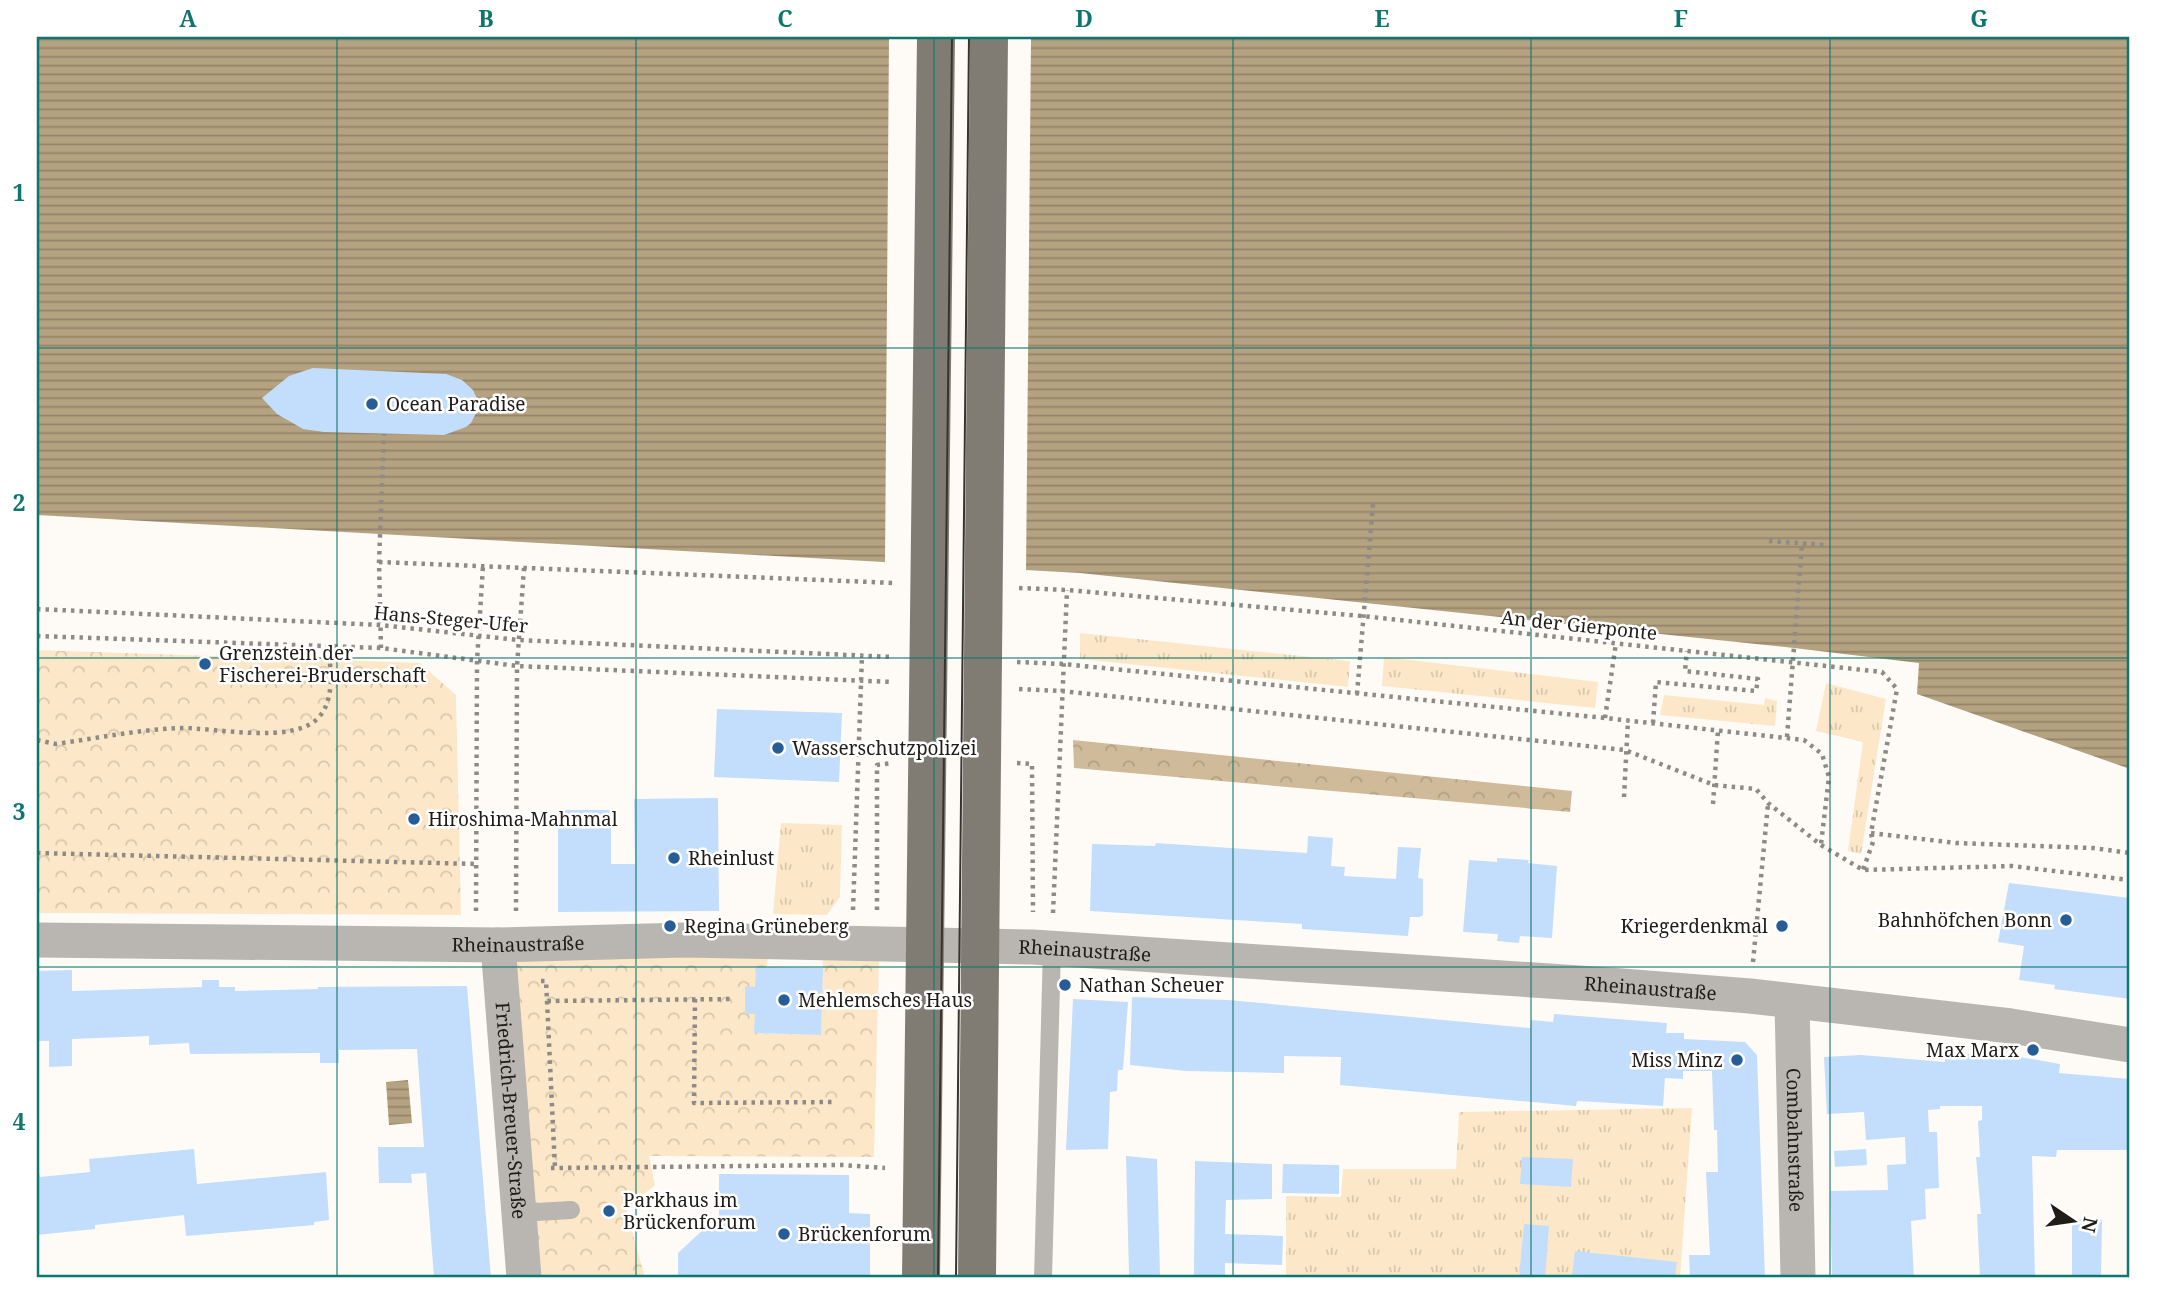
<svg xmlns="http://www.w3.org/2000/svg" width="2167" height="1315" font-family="'Noto Serif',serif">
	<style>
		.grass { fill: url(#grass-tufts) }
		.forest { fill: url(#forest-crowns) }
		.park { fill: url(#park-crowns) }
		.water { fill: url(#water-rules) }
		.pier { fill: #fefbf7 }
		.building { fill: #c3ddfc }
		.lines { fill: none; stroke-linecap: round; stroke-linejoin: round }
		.path { stroke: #8e8b87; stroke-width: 4.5; stroke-dasharray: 3.5 5; stroke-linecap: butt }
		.service { stroke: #b9b6b1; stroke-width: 18 }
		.minor { stroke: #b9b6b1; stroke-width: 35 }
		.primary { stroke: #817c73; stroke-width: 38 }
		.tram { stroke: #373430; stroke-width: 2 }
		.grid { fill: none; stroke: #0f766e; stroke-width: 2; stroke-opacity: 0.55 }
		.poi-dot { fill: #275d96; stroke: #fff; stroke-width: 2.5 }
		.labels { text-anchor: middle; stroke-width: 5; stroke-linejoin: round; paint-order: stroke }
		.poi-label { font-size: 19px; fill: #201d19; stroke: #fff; text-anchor: start }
		.street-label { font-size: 19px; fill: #201d19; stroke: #fff }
		.neatline { fill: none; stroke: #0f766e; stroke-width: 2.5 }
		.grid-label { font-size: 23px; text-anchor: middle; font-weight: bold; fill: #0f766e }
	</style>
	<defs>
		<pattern id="grass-tufts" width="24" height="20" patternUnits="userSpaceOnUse" patternTransform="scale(1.75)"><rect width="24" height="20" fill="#fce8c8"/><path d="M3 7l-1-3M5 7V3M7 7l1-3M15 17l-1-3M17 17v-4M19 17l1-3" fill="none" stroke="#d8c7ab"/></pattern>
		<pattern id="forest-crowns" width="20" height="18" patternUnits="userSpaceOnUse" patternTransform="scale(1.75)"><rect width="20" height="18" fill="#cfbb99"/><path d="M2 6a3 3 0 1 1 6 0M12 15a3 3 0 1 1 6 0" fill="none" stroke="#b1a083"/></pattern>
		<pattern id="park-crowns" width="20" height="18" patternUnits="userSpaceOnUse" patternTransform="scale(1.75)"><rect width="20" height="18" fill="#fce8c8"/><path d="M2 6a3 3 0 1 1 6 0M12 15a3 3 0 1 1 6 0" fill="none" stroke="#d8c7ab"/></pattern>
		<pattern id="water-rules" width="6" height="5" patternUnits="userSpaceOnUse" patternTransform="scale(1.75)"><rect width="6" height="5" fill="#b5a281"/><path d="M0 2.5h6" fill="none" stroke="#938369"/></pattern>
	</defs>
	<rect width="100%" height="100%" fill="#fefbf7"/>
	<path class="grass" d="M1080,633L1350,661L1348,687L1080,659Z
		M1384,657L1598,682L1595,708L1382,686Z
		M1826,683L1886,699L1861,854L1848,851L1863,742L1816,731Z
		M1664,695L1764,705L1765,698L1777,701L1775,726L1660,715Z
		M781,823L842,825L840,897L827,915L773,914Z
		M1692,1108L1680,1278H1286V1196L1341,1197L1343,1169H1456L1459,1112Z"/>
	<path class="forest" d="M1073,740L1572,791L1570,812L1074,768Z"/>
	<path class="park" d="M37,650L420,663L456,695L461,915L37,913Z
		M498,945L768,953L767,967H756L755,987H745V1013L755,1014V1033L821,1035L823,955L879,959L874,1157L649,1156L655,1185L626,1209L645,1278H535Z"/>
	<path class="water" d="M37,37H2130V769L1917,694L1919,663L1794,648L1080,573L37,515Z
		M408,1080L412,1123L389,1125L386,1082Z"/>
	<path class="pier" d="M889,37H1031L1026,574L885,566Z"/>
	<path class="building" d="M313,368L446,374L462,380L473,390L478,401L477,411L471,423L466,427L444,435L324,432L303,429L277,414L262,398L289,376Z
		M717,709L842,713L839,782L714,777Z
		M718,798L719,911L558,912V810H611V864H635L634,799Z
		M1308,836L1333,838L1331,866L1345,867L1344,876L1396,879L1398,847L1421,848L1418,878L1423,879V915L1420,917H1410L1408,936L1302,929V924L1090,911L1092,844L1155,846L1156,843L1307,853Z
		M1497,858L1529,860L1528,863L1557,866L1552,938L1520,936L1519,943L1497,941L1498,934L1463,932L1469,860L1497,862Z
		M2009,883L2130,898V999L2054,989L2055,985L2019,980L2024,946L1998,942Z
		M756,967L823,968L821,1035L754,1033L755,1014H745V986L755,987Z
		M72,970V991L202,987V980H219V987H235V991L318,989V987L467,986L491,1278H434L426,1173L411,1174L412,1183H379L378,1147H424L417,1049L339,1050V1063H320V1053L190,1054L189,1043L149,1045V1036L72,1039V1066L49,1067V1041H37V971Z
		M1132,997L1228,1000L1530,1028L1531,1020L1553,1022L1554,1014L1667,1023L1666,1033H1684V1039L1745,1042L1757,1055L1765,1278H1690L1689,1255H1710L1706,1172H1718L1717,1130H1714L1712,1071H1683V1079L1665,1078L1663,1106L1577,1101L1576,1106L1340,1085L1341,1057L1284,1056V1073L1186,1071L1130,1065Z
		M1073,999L1128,1002L1123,1070H1118L1117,1091L1110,1092L1108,1149L1066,1150Z
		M1945,1054H2003L2060,1064L2059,1073L2130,1079V1150H2057L2056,1157L2032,1156L2035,1278H1980L1977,1214H1981L1976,1157H1980L1978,1121L1982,1120V1106H1940V1109L1928,1110L1929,1132H1937L1939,1188L1925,1189L1926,1219L1911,1221L1914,1278H1832L1830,1191L1888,1190L1887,1165L1906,1164L1905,1137L1866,1140L1864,1112L1827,1114L1824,1057L1861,1055L1945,1062Z
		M194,1149L197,1184L326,1172L329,1220L314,1222V1225L186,1236L184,1215L95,1225V1229L37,1235V1163L40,1177L90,1172L89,1159Z
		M1866,1149L1867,1165L1835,1167L1834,1151Z
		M1126,1156L1157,1159L1160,1275H1129Z
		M1522,1157L1573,1159L1571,1187L1520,1184Z
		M1195,1161L1272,1164V1199L1226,1200L1225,1234L1283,1236L1282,1265L1225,1263V1277L1194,1276Z
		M1283,1164L1339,1165V1194L1282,1193Z
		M719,1174L849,1175V1213L870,1214V1278H678V1253L719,1215Z
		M2072,1219L2102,1220L2101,1278H2072Z
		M1524,1224L1549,1226L1545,1278H1519Z
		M1575,1251L1677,1262L1675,1278H1603L1572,1275Z"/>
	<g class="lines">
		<path class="path" d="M1769,541L1825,545
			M379,562L895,583
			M1019,588L1067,590L1362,616L1882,672L1897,689L1871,833L1873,842L1863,870
			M37,609L380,625L518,640L893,657
			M37,636L381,648L517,666L892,682
			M381,648L379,562L384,434
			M1017,662L1063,664L1605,718L1804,740L1822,754L1829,777L1821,844
			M1019,689L1061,691L1625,750L1714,785L1756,789L1768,803L1821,845L1863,870L2012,866L2130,880
			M1357,694L1373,504
			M1605,718L1616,643
			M1653,723L1656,682L1756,691L1758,679L1685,671L1687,651
			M1787,737L1802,544
			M37,740L56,744C97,738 138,730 179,728C213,727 296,746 320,716C335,697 330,670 329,648
			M1017,763L1032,764L1033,912
			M1624,797L1628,720
			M1713,804L1718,730
			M1871,833L1956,843L2093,848L2130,853
			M37,853L478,864
			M853,910L862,655
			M877,910V765L892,763
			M476,911L477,661L483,566
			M516,911L517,666L524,568
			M1053,913L1067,590
			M1753,962L1768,804
			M541,981H546L547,1001L733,999
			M695,999L694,1103L832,1102
			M547,1001L555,1168
			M551,1168L842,1165L885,1168"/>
		<path class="service" d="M519,1213L571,1210
			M1043,1278L1052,949"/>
		<g class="minor">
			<path id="s1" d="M37,940L498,945L685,940L1033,947L1609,985L1750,996L2011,1026L2130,1045"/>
			<path id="s2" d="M498,945L524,1278"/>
			<path id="s3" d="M1792,1002L1798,1278"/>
		</g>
		<path class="primary" d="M921,1278L936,37
			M977,1278L989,37"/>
		<path class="tram" d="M938,1278L952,37
			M956,1278L969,37"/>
	</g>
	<path class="grid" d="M337,37V1278M636,37V1278M934,37V1278M1233,37V1278M1531,37V1278M1830,37V1278M37,348H2130M37,658H2130M37,967H2130"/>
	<g class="poi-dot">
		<circle cx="372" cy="404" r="7"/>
		<circle cx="205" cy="664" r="7"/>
		<circle cx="778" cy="748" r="7"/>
		<circle cx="414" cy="819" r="7"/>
		<circle cx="674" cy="858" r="7"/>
		<circle cx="2066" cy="920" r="7"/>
		<circle cx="670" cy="926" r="7"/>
		<circle cx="1782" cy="926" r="7"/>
		<circle cx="1065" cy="985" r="7"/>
		<circle cx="784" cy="1000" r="7"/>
		<circle cx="2033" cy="1050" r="7"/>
		<circle cx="1737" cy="1060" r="7"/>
		<circle cx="609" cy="1211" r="7"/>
		<circle cx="784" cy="1234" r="7"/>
	</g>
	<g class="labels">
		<g class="poi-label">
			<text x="386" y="411">Ocean Paradise</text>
			<text x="219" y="660">Grenzstein der<tspan x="219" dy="22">Fischerei-Bruderschaft</tspan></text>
			<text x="792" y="755">Wasserschutzpolizei</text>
			<text x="428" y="826">Hiroshima-Mahnmal</text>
			<text x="688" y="865">Rheinlust</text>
			<text x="2052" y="927" text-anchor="end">Bahnhöfchen Bonn</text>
			<text x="684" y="933">Regina Grüneberg</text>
			<text x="1768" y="933" text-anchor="end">Kriegerdenkmal</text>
			<text x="1079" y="992">Nathan Scheuer</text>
			<text x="798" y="1007">Mehlemsches Haus</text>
			<text x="2019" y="1057" text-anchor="end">Max Marx</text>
			<text x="1723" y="1067" text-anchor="end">Miss Minz</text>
			<text x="623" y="1207">Parkhaus im<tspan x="623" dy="22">Brückenforum</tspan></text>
			<text x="798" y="1241">Brückenforum</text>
		</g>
		<g class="street-label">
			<text transform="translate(451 619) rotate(5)" y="7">Hans-Steger-Ufer</text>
			<text transform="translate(1579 625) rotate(6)" y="7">An der Gierponte</text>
			<text dy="7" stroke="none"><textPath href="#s1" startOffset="481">Rheinaustraße</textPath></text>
			<text dy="7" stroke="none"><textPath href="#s1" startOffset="1048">Rheinaustraße</textPath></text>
			<text dy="7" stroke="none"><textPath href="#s1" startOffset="1615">Rheinaustraße</textPath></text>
			<text dy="7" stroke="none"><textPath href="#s2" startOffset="166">Friedrich-Breuer-Straße</textPath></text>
			<text dy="7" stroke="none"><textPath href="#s3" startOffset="138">Combahnstraße</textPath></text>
		</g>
	</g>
	<rect width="2167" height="1315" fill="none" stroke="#ffffff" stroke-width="77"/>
	<g transform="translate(2073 1221) rotate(103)" stroke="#ffffff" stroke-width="5" paint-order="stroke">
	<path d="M0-5L12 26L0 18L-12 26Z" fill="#201d19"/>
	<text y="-10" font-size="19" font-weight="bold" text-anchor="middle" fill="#201d19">N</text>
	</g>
	<rect x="38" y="38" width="2090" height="1238" class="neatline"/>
	<g class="grid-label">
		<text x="188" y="27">A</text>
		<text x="486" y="27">B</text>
		<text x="785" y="27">C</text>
		<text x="1084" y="27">D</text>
		<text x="1382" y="27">E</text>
		<text x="1681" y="27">F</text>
		<text x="1979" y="27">G</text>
		<text x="19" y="201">1</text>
		<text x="19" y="511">2</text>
		<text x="19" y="820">3</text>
		<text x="19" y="1130">4</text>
	</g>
</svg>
